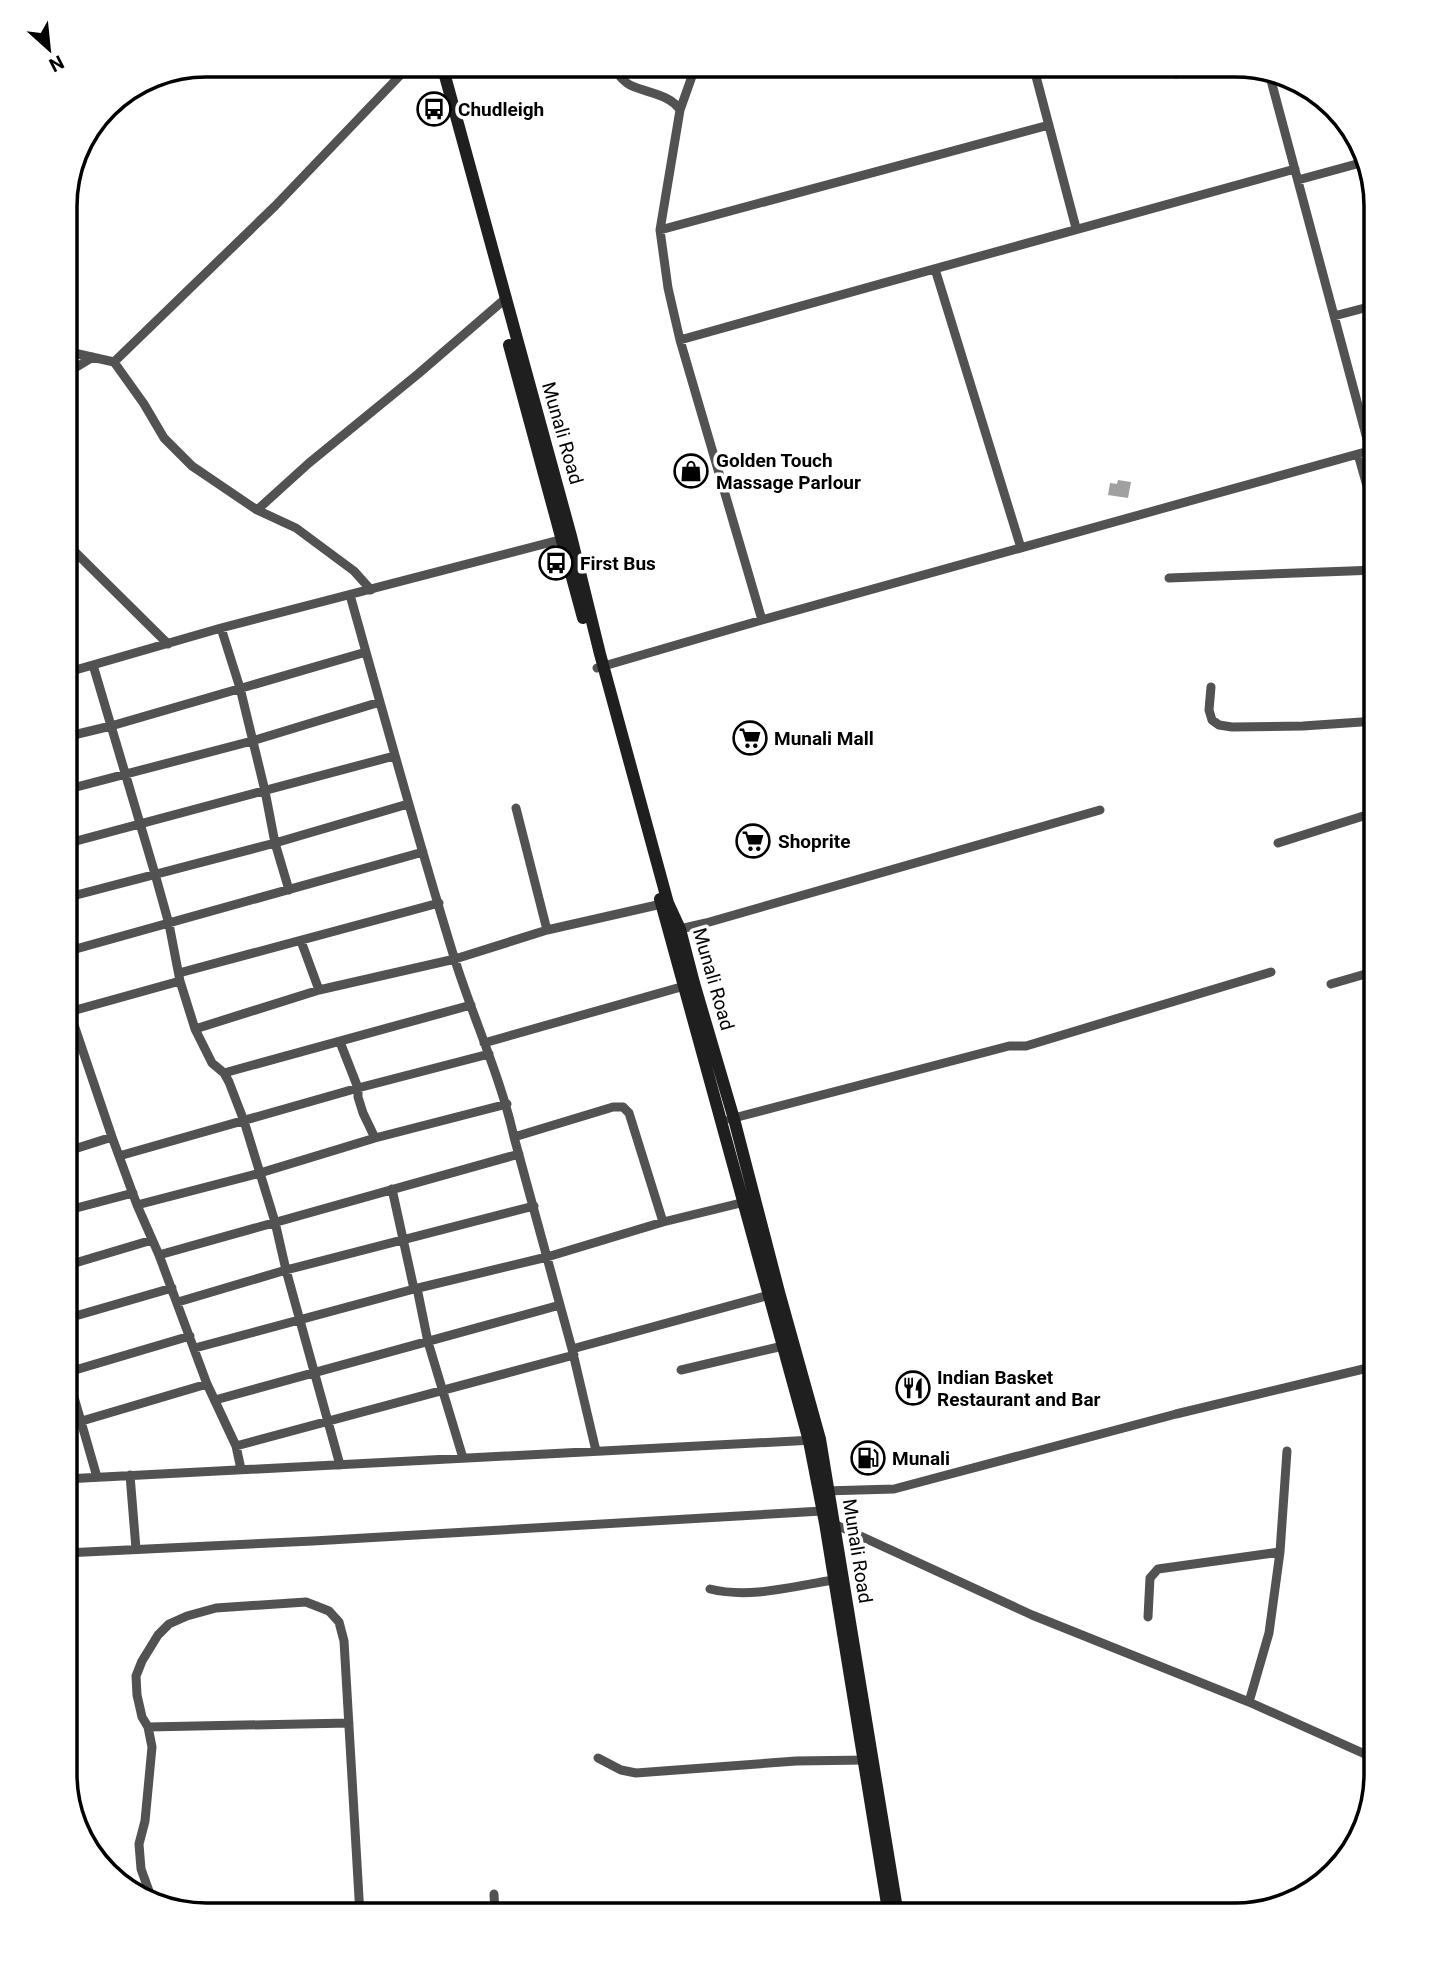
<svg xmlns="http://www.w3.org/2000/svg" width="1441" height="1980" font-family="Roboto,sans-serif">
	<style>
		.water { fill: #a0a0a0 }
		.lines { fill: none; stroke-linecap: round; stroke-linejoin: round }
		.street { stroke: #525252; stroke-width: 9 }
		.secondary { stroke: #1f1f1f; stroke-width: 12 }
		.labels { text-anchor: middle; stroke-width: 7; stroke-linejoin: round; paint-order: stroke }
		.poi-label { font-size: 19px; font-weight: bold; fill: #000; stroke: #fff; text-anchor: start }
		.street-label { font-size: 19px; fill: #000; stroke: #fff }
		.rim { fill: none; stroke: #000; stroke-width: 3.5 }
	</style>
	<rect width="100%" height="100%" fill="#fff"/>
	<path class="water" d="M1118,480L1131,482L1128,498L1108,495L1110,483L1117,484Z"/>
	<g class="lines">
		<path class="street" d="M611,65C616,72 622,81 630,85C646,93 670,94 680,110L660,230L668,288L680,340L762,620
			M1033,65L1076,228
			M1174,65L1176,74
			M1269,73L1370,450
			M680,110L696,65
			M1298,180L1364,162
			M660,230L1049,125
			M935,269L1021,548
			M1334,316L1376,305
			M680,340C885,283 1090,224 1295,169
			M65,351L114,362L144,404L164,438L192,466L257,510L296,528L354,571L371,590
			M114,362L275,206L410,65
			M65,374L93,357
			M1358,454L1376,518
			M257,510L309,463L418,374L505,299
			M65,542L168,644
			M1169,578L1376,570
			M350,595C384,716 417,837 454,957C473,1018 500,1075 514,1137L572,1349L596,1451
			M221,628L240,688L265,791L275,843L289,890
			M93,665L155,874L169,924L180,981L195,1029L212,1063L224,1073L229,1082L244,1121L275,1222L286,1270L340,1465
			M597,668L762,620L1376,449
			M65,673L221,628L567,538
			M1211,687L1209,710L1212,720L1219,725L1232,727L1303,726L1376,721
			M65,737L111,726L366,652
			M65,790L252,741L380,702
			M516,808L547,930
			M1278,843L1376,812
			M65,844L394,756
			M65,898L275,843L408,804
			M680,929L706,923L1100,810
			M301,941L319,990
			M65,952L423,852
			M179,973L439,903
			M1331,984L1376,971
			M65,1013L180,981
			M70,1013L112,1137L137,1205L159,1255L207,1384L236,1446L241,1469
			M195,1029L319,990L455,959L547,930L666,903
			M340,1042L358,1088V1097L363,1113L375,1138
			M484,1043L688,985
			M224,1073L471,1005
			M1376,1098L1369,1078L1372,1060L1376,1057
			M730,1119L1009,1046H1026L1271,972
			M514,1137L613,1107H623L629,1113L663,1222
			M65,1152L112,1137
			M119,1156L358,1088L489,1054
			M392,1189L414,1289
			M137,1205L260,1173L375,1138L507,1104
			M65,1211L133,1193
			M159,1255L519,1154
			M65,1266L152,1240
			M417,1288L428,1342L463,1458
			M178,1302L286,1270L534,1206
			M65,1319L172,1288
			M195,1348L414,1289L547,1257L663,1222L749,1201
			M572,1349L773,1294
			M65,1366L97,1477
			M681,1370L783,1346
			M65,1373L190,1336
			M215,1400L560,1305
			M65,1426L207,1384
			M236,1446L574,1355
			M130,1475L136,1549
			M65,1479L814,1440
			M824,1491L894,1489L1176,1414L1376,1366
			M832,1523L1032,1615L1249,1702L1376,1759
			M1280,1552L1287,1451
			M65,1553L313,1541L822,1511
			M710,1589C751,1599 794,1586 834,1580
			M1148,1617L1150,1578L1158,1569L1280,1552L1269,1633L1249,1702
			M148,1727L349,1723
			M598,1758L621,1770L636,1773L796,1761L867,1760
			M494,1894L495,1915
			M153,1902L141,1869L139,1844L145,1821L152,1747L148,1727L142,1717L137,1695L136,1676L142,1661L158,1635L169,1624L187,1616L216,1608L306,1602L329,1611L339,1622L344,1641L360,1915"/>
		<path class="secondary" d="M442,65L571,536L600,654L668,903L680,929L694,983L734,1119L779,1292L820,1439L898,1915
			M509,345L583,618
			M660,899L809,1441L825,1523L887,1904"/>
	</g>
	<defs>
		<symbol id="bus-ring" viewBox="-11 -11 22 22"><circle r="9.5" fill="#fff" stroke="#000" stroke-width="1.5"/><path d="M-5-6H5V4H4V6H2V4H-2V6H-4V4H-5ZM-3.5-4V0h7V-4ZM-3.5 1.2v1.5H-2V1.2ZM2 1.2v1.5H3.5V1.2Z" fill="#000"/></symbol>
		<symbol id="shop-ring" viewBox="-11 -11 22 22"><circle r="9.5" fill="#fff" stroke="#000" stroke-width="1.5"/><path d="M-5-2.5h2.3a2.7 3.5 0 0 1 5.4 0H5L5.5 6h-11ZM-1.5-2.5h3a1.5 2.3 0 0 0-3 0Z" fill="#000"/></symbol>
		<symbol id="supermarket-ring" viewBox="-11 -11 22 22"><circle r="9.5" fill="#fff" stroke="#000" stroke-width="1.5"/><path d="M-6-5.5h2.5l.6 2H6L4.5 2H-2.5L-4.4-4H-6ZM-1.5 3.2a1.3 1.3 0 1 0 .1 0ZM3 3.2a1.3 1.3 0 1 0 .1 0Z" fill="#000"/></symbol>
		<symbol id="restaurant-ring" viewBox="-11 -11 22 22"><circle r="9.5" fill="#fff" stroke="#000" stroke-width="1.5"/><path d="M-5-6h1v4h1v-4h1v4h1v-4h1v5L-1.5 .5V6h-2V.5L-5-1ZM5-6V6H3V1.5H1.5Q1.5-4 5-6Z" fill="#000"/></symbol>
		<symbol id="fuel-ring" viewBox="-11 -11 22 22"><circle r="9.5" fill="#fff" stroke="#000" stroke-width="1.5"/><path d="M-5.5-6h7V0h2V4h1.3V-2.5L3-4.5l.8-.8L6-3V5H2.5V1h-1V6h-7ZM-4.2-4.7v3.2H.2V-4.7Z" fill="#000"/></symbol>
	</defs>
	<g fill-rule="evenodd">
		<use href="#bus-ring" x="415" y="90" width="38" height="38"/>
		<use href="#shop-ring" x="672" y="452" width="38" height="38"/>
		<use href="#bus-ring" x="537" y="544" width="38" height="38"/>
		<use href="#supermarket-ring" x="731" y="719" width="38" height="38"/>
		<use href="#supermarket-ring" x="734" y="822" width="38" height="38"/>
		<use href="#restaurant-ring" x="894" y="1369" width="38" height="38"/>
		<use href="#fuel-ring" x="849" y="1439" width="38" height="38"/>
	</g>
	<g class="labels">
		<g class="poi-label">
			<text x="458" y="116">Chudleigh</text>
			<text x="716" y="467">Golden Touch<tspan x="716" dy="22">Massage Parlour</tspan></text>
			<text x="580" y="570">First Bus</text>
			<text x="774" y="745">Munali Mall</text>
			<text x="778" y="848">Shoprite</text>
			<text x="937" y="1384">Indian Basket<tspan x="937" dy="22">Restaurant and Bar</tspan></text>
			<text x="892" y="1465">Munali</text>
		</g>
		<g class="street-label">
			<text transform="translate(563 433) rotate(74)" y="7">Munali Road</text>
			<text transform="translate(714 979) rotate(74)" y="7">Munali Road</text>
			<text transform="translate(858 1551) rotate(81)" y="7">Munali Road</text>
		</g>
	</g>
	<path d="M0 0H1441V1980H0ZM206 77H1235A129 129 0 0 1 1364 206V1774A129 129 0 0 1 1235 1903H206A129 129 0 0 1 77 1774V206A129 129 0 0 1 206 77Z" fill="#fff" fill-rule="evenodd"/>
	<path class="rim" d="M206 77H1235A129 129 0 0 1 1364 206V1774A129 129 0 0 1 1235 1903H206A129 129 0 0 1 77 1774V206A129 129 0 0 1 206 77Z"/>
	<g transform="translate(49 49) rotate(153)" stroke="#ffffff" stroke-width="5" paint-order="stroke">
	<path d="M0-5L12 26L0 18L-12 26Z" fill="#000000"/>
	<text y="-10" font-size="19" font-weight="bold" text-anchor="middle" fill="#000000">N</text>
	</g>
</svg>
